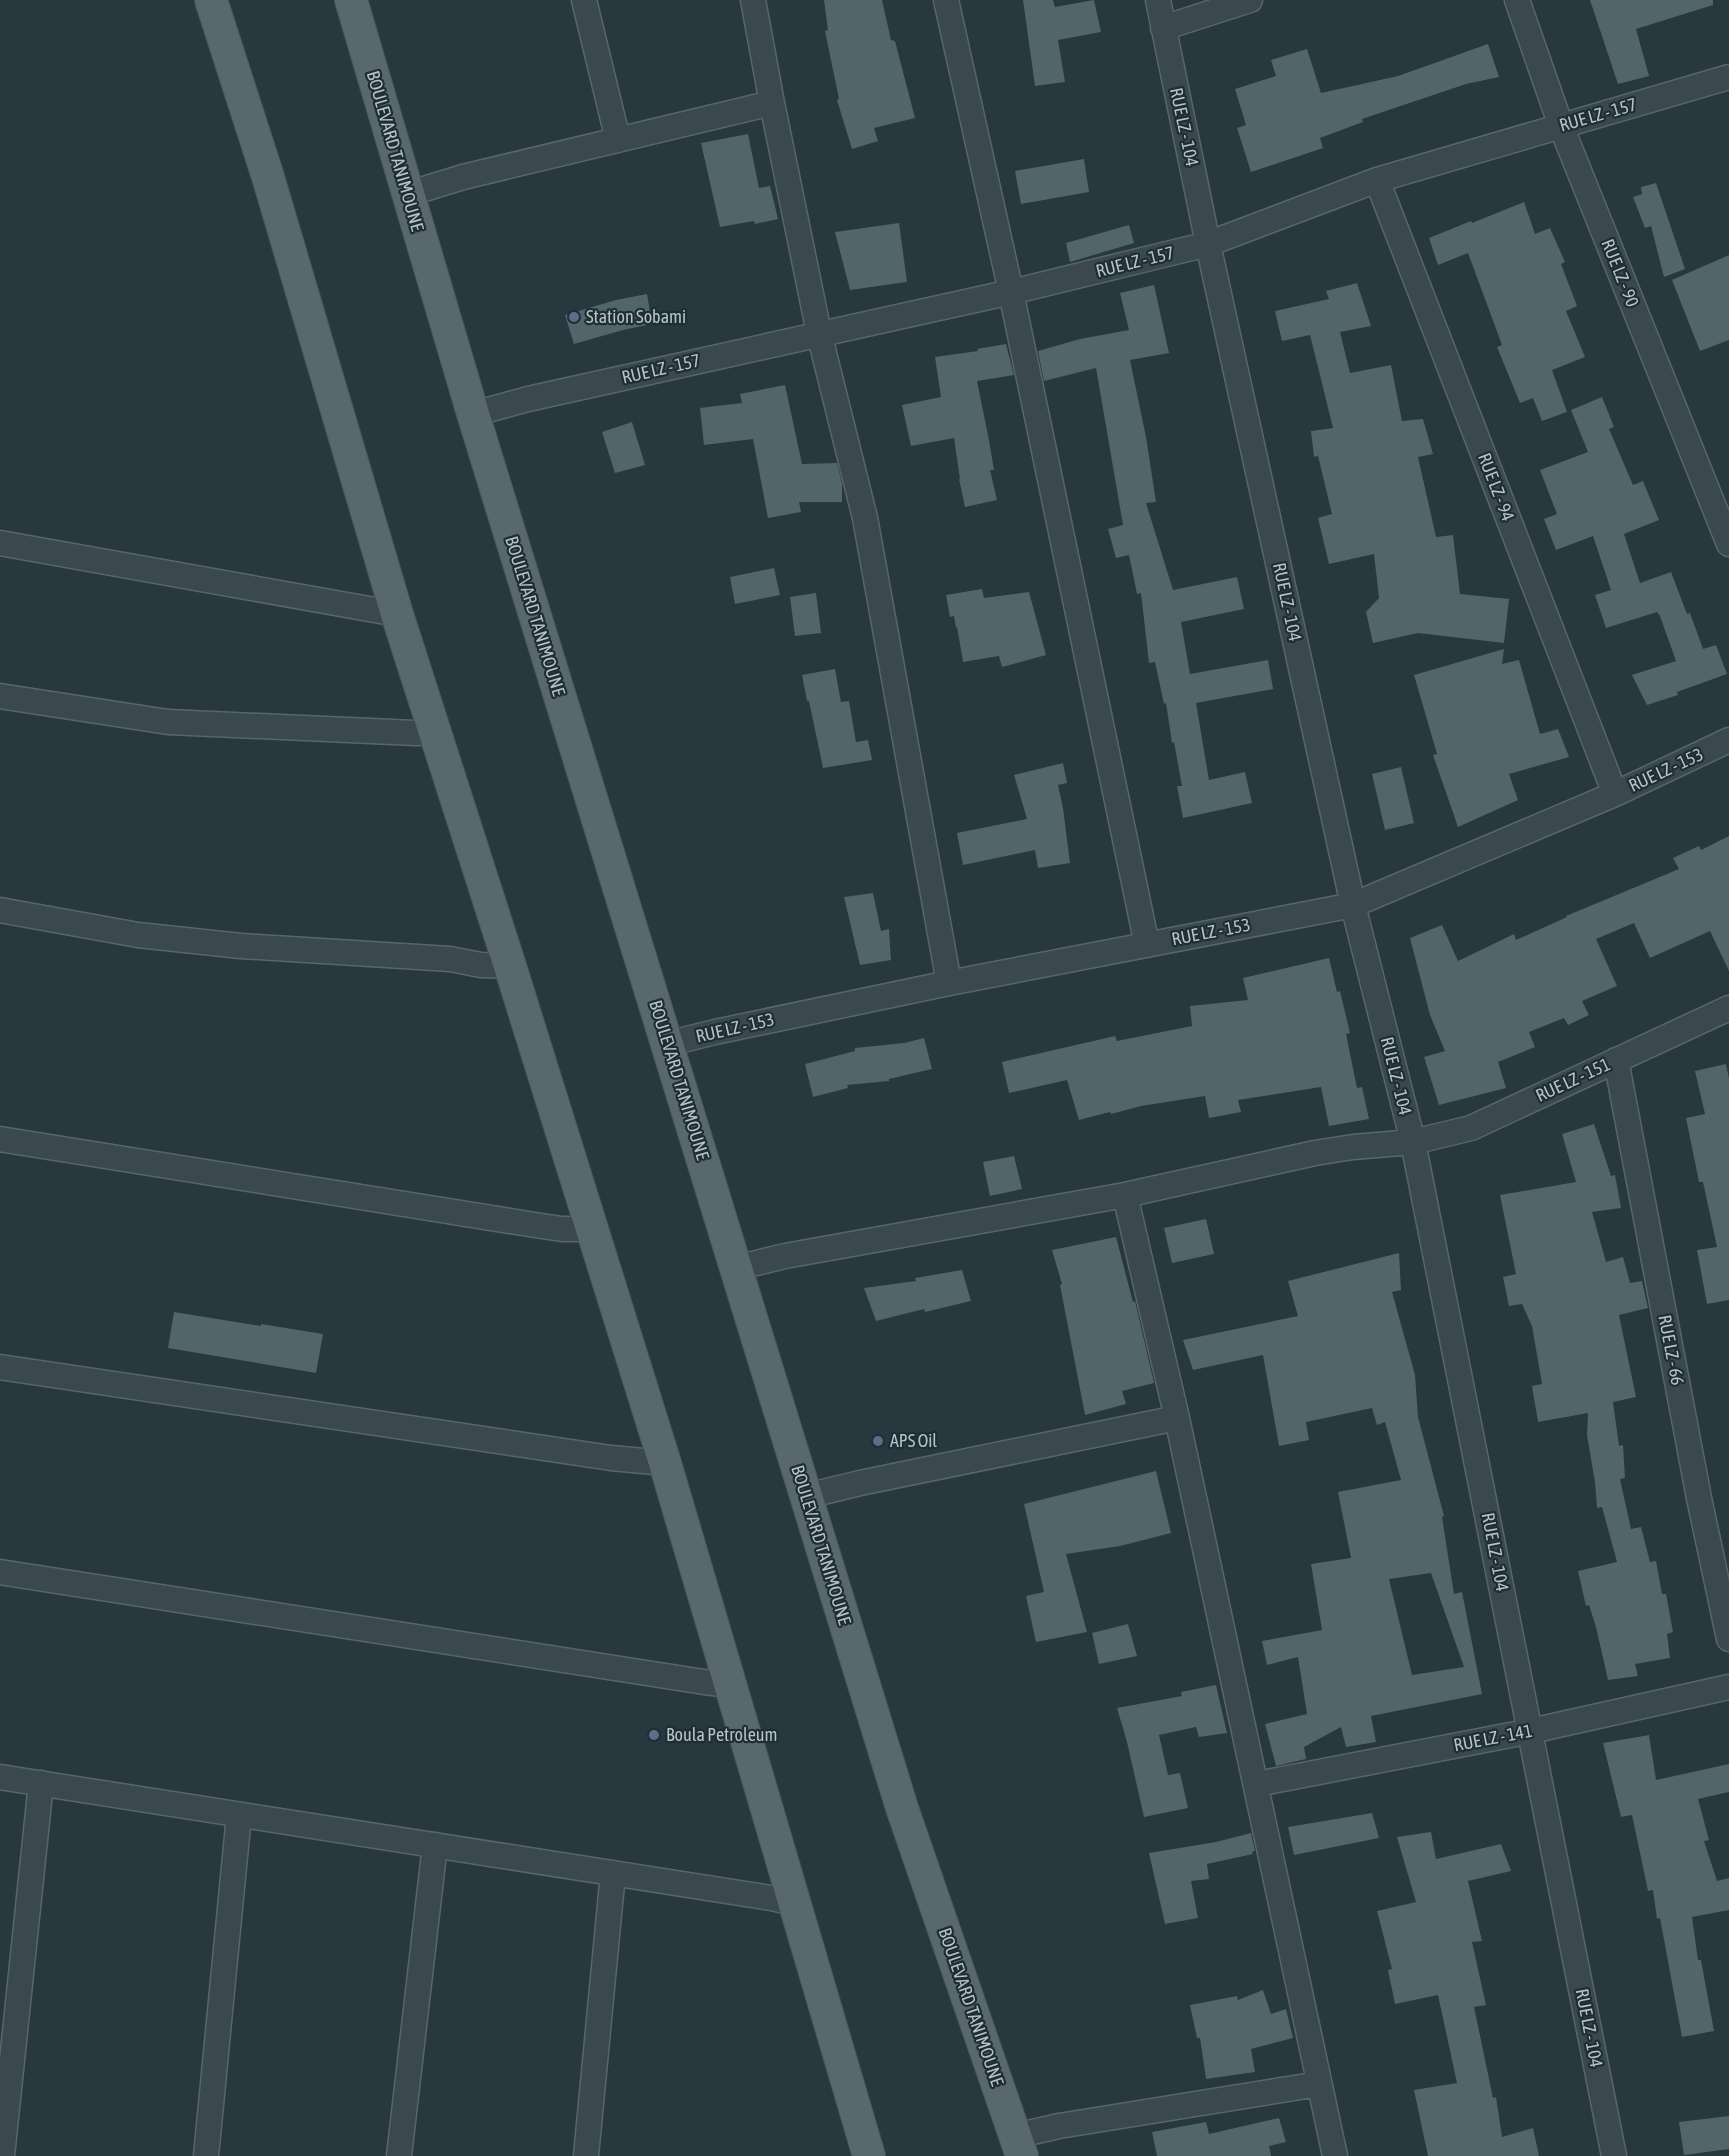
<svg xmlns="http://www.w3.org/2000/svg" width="1729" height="2156" font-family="'Asap Condensed',sans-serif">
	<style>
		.building { fill: #52656b; fill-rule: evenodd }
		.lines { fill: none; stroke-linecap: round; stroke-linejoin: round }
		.minor-casing { stroke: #58666c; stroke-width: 27 }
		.major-casing { stroke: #47555b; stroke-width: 34 }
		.minor { stroke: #3b484f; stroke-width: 24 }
		.major { stroke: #59686e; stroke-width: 32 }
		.service-dot { fill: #5c6f8a; stroke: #1f2e34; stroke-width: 2 }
		.labels { text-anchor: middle; stroke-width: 4.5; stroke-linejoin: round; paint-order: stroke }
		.street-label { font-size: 18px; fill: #b7c3c9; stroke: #1f2e34 }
		.poi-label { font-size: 18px; fill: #b7c3c9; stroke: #1f2e34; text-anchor: start }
	</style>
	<rect width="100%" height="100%" fill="#27383e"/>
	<path class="building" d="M824,0H882L891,40L895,41L915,118L874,128L878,141L852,149L837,100L839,99L825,31L828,30Z
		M1023,0H1053L1055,7L1094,0L1101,32L1058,40L1065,82L1035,86Z
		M1590,0H1713V5L1636,29L1649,76L1618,84Z
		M1488,44L1499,77L1466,84L1362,119L1363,122L1320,138L1323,148L1251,172L1237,128L1246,125L1235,89L1276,76L1271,60L1307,49L1321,93L1398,76Z
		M748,134L759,188L770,186L778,219L755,224L754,221L720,227L701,143Z
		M1084,159L1089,192L1021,204L1015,171Z
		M1656,183L1685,269L1664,277L1651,226L1645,228L1633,197L1642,194L1641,187Z
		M1524,202L1535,234L1550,228L1565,262L1561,264L1577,306L1566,311L1585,357L1552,370L1567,412L1542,421L1533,398L1520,403L1497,347L1502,345L1468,253L1438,265L1429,238L1471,221L1472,223Z
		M899,223L907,282L850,290L835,232Z
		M1129,225L1134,243L1070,262L1066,243Z
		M1729,255V340L1700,351L1672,280Z
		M1357,283L1371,326L1340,332L1350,373L1391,365L1402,421L1423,419L1433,454L1418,457L1436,537L1453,535L1460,594L1509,599L1504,643L1418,633L1373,643L1366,612L1379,598L1374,554L1329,564L1318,518L1332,514L1318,456L1314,457L1311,431L1333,428L1310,335L1282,341L1275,311L1329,299L1326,291Z
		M1154,285L1169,353L1130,360L1146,437L1156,502L1146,503L1173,590L1237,577L1244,609L1181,622L1190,674L1268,660L1273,689L1196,703L1209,780L1245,772L1252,803L1183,818L1177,786H1182L1174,742L1172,743L1166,703L1164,704L1155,662L1149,663L1141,593L1137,594L1129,555L1116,558L1108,529L1123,525L1096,368L1044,381L1038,351L1080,339L1129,330L1120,293Z
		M647,294L652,324L623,330L574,344L565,315L616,300Z
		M1006,344L1014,375L977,381L989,440L994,470H990L997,500L965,507L959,479H960L954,438L911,446L902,405L941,397L935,357L978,351L977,349Z
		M785,385L802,464L837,463L842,484V502H799L801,512L768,518L753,439L704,445L700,408L742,403L740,394Z
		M1602,397L1614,427L1609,429L1633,485L1643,481L1659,520L1624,534L1640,583L1671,572L1687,614L1690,613L1703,649L1716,645L1727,674L1677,692L1678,695L1647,705L1632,675L1676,661L1660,616L1657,612L1606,628L1595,595L1611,590L1593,536L1556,550L1544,519L1557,514L1540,470L1588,452L1571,410Z
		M632,422L645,465L615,473L602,432Z
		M774,568L780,595L735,604L730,577Z
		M982,589L984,598L1029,592L1046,655L1002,667L999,656L963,662L957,627L956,628L954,616L950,617L946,595Z
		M816,593L821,633L795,636L790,597Z
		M1504,649L1502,664L1519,660L1540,734L1558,729L1569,757L1509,774L1518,800L1458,827L1433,755L1437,754L1414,675Z
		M835,669L841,702L849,701L856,742L868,740L872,760L823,768L809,701H807L802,675Z
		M1063,763L1067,783L1058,785L1063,808L1070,863L1038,868L1035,850L963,865L957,833L1027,819L1014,775Z
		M1401,767L1414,823L1385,830L1372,774Z
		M1729,836V971L1710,931L1650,958L1634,923L1596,939L1617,986L1582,1001L1589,1015L1568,1025L1564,1018L1529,1032L1535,1047L1498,1062L1506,1088L1439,1105L1424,1057L1445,1051L1430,1015L1410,938L1442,925L1458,961L1514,934L1516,940L1567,917L1566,916L1679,869L1673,858L1699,846L1701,850Z
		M873,893L881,931L889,929L891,960L860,965L844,897Z
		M1329,958L1337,992L1340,991L1350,1033L1346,1034L1357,1088L1362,1087L1369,1119L1329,1126L1321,1087L1238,1100L1241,1112L1209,1118L1205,1096L1141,1106L1111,1114L1110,1112L1079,1120L1067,1080L1009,1093L1002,1062L1115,1036L1117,1041L1192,1026L1190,1006L1248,1000L1243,978Z
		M924,1038L932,1069L889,1079V1081L847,1085L848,1088L813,1097L805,1064L855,1051V1048L904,1043Z
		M1726,1064L1729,1079V1300L1707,1304L1697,1250L1717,1247L1703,1182H1699L1686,1118L1705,1114L1695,1071Z
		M1594,1124L1611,1176L1615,1175L1621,1208L1592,1212L1606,1262L1623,1257L1630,1283L1642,1281L1648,1308L1619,1315L1636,1397L1613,1402L1619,1446L1623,1445L1625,1478L1620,1479L1631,1529L1641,1527L1650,1562L1656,1561L1662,1594H1666L1673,1632L1667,1634L1670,1658L1635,1664L1638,1676L1608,1680L1596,1627L1589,1605L1586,1606L1578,1571L1617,1562L1602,1507L1597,1508L1595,1482L1587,1435L1588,1413L1538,1422L1532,1386L1542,1384L1532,1326L1522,1304L1509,1306L1503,1277L1516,1274L1500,1195L1576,1182L1562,1134Z
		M1014,1156L1022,1189L990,1196L983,1162Z
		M1206,1219L1214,1254L1172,1263L1164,1228Z
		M1116,1237L1133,1302L1135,1301L1154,1383L1122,1391L1126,1404L1085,1415L1060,1285L1062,1284L1052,1250Z
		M1399,1253L1401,1290L1392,1292L1415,1375L1418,1417L1444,1516L1442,1517L1454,1594L1462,1592L1482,1694L1371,1716L1376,1742L1346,1747L1341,1727L1304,1747L1306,1759L1276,1766L1265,1724L1307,1714L1298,1657L1267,1665L1262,1641L1322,1630L1311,1564L1351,1558L1338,1492L1401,1480L1385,1422L1377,1425L1372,1408L1306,1422L1309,1440L1279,1446L1263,1355L1193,1370L1183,1340L1298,1316L1288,1281ZM1431,1573L1464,1667L1412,1675L1389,1579Z
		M962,1270L971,1301L925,1312L924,1309L876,1321L864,1288L916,1281L915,1278Z
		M174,1312L261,1326V1324L323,1334L316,1373L168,1348Z
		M1156,1471L1171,1533L1120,1546L1066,1554L1087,1632L1036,1642L1026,1596L1044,1592L1024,1504Z
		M1128,1624L1137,1656L1099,1664L1092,1633Z
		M1216,1685L1227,1733L1199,1737L1196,1727L1159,1735L1168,1775L1180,1773L1188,1808L1144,1817L1127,1742L1117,1708L1182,1696L1181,1692Z
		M1649,1735L1656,1780L1729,1764V1792L1698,1799L1709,1840L1704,1841L1717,1881L1729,1878V1910L1692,1917L1698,1960H1701L1714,2031L1682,2037L1660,1918L1657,1919L1653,1890L1648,1891L1632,1815L1621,1817L1603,1743Z
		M1372,1813L1379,1838L1294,1855L1288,1827Z
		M1431,1832L1436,1859L1501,1844L1511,1871L1468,1881L1482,1941L1472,1942L1486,2005L1474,2007L1493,2098L1496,2097L1502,2137L1533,2128L1539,2156H1428L1414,2090L1457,2083L1438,1995L1395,2004L1388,1970L1392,1969L1377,1911L1416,1902L1397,1837Z
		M1251,1833L1255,1851L1252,1852L1253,1854L1207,1864L1209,1879L1191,1881L1198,1918L1165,1924L1149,1853L1216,1842Z
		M1263,1990L1271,2014L1286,2009L1293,2038L1251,2049L1255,2072L1206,2079L1200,2038H1197L1190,2005L1237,1996L1238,2000Z
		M1729,2116V2149L1684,2155L1679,2122Z
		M1279,2118L1286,2142L1269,2146L1271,2156H1157L1152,2132L1206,2122L1209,2134Z"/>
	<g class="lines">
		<defs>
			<path id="minor" d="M584,0L618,140
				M753,0L772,103L819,333L865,518L949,983
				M946,0L1011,292L1147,945
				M1158,0L1208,244L1353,905L1413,1142L1614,2156
				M1517,0L1561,126L1729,544
				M1163,28L1250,0
				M1377,180L1615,794
				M408,194L463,177L772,103
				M473,414L528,399L1011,292L1208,244L1377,180L1729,77
				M0,543L397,614
				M0,696L168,722L415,733L435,732
				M0,910L138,935L241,946L450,959L481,965L510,966
				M667,1044L715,1032L949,983L1353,905L1615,794L1729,740
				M1616,1060L1699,1498L1729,1639
				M0,1139L535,1225L562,1229H592
				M1125,1195L1177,1418L1335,2156
				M736,1268L785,1256L1125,1195L1315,1153L1353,1147L1413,1142L1471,1128L1729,1008
				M0,1367L611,1458L665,1463
				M806,1496L860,1483L1177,1418
				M0,1572L704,1682L731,1685
				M0,1777L771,1898L795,1903
				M1257,1784L1531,1731L1729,1687
				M1015,2136L1059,2126L1319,2084
				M2,2156L41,1783
				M206,2156L239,1815
				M399,2156L435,1845
				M586,2156L613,1873"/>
			<path id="major" d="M211,0L268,177L397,614L510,966L665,1463L869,2156
				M351,0L473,414L902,1808L1022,2156"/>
		</defs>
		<use href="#minor" class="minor-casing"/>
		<use href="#major" class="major-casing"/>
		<use href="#minor" class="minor"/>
		<use href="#major" class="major"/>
	</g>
	<g class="service-dot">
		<circle cx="574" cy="317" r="6"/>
		<circle cx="878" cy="1441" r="6"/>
		<circle cx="654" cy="1735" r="6"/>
	</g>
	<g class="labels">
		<g class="street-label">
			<text transform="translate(1598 115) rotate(-16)" y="6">RUE LZ - 157</text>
			<text transform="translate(1184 127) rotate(78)" y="6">RUE LZ - 104</text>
			<text transform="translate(395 151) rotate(74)" y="6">BOULEVARD TANIMOUNE</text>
			<text transform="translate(1135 262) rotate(-14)" y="6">RUE LZ - 157</text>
			<text transform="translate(1620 273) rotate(68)" y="6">RUE LZ - 90</text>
			<text transform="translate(661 369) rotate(-13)" y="6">RUE LZ - 157</text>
			<text transform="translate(1496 487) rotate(69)" y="6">RUE LZ - 94</text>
			<text transform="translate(1287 602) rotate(78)" y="6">RUE LZ - 104</text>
			<text transform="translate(535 616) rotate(73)" y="6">BOULEVARD TANIMOUNE</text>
			<text transform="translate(1666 770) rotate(-25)" y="6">RUE LZ - 153</text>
			<text transform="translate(1211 932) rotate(-11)" y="6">RUE LZ - 153</text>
			<text transform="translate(735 1028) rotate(-13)" y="6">RUE LZ - 153</text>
			<text transform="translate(1396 1076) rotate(76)" y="6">RUE LZ - 104</text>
			<text transform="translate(679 1080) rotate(73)" y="6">BOULEVARD TANIMOUNE</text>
			<text transform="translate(1573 1080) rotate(-25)" y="6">RUE LZ - 151</text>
			<text transform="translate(1671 1350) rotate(79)" y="6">RUE LZ - 66</text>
			<text transform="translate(821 1545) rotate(73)" y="6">BOULEVARD TANIMOUNE</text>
			<text transform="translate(1495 1552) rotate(79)" y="6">RUE LZ - 104</text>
			<text transform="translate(1493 1738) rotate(-11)" y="6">RUE LZ - 141</text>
			<text transform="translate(971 2007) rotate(71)" y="6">BOULEVARD TANIMOUNE</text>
			<text transform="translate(1589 2028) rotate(79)" y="6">RUE LZ - 104</text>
		</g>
		<g class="poi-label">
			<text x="586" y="323">Station Sobami</text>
			<text x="890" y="1447">APS Oil</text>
			<text x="666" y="1741">Boula Petroleum</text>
		</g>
	</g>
</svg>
